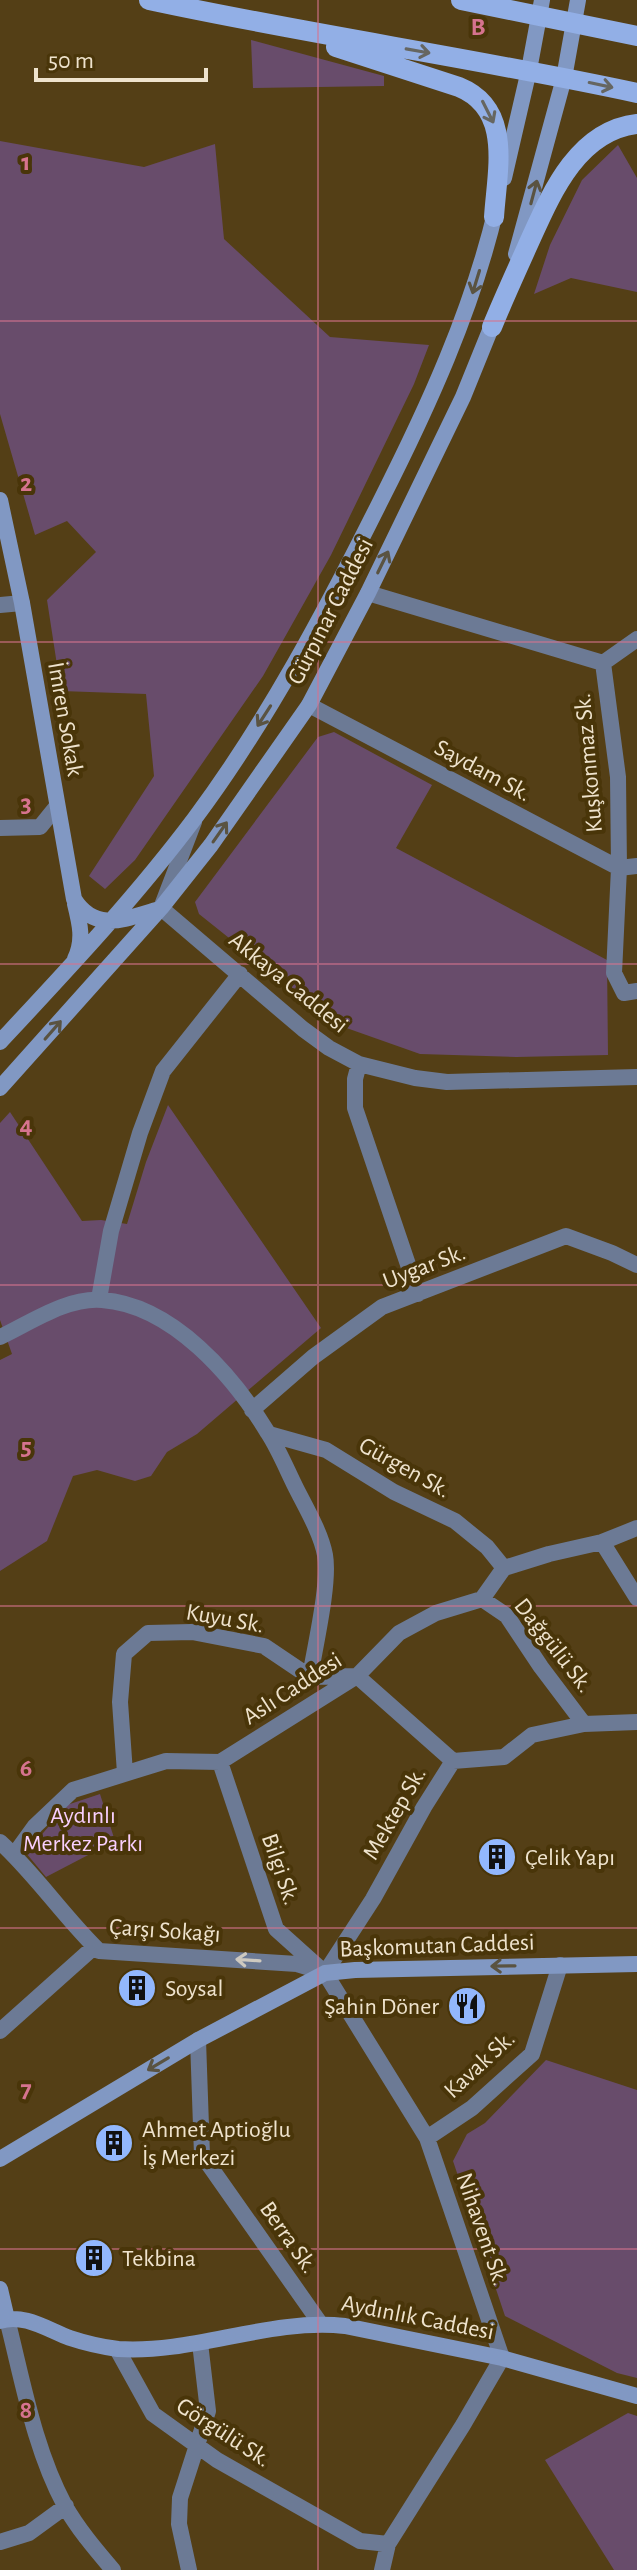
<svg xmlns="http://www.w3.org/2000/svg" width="637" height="2570" font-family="'Alegreya Sans',sans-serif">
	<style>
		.green { fill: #684c6b }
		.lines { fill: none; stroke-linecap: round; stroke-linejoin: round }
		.street { stroke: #6c7a95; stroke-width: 16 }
		.secondary { stroke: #8198c3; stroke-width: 16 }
		.primary { stroke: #92afe6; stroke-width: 20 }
		.oneway { stroke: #666661 }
		.oneway2 { stroke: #5a5341 }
		.oneway3 { stroke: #cec9bf }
		.grid { fill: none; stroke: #d6738e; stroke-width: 2; stroke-opacity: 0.55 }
		.labels { text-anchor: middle; stroke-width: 8; stroke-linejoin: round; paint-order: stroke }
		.street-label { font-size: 24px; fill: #efe3cd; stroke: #493509 }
		.park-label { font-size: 24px; fill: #f9cffe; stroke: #493509 }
		.poi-label { font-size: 24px; fill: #efe3cd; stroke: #493509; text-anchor: start }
		.grid-label { font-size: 26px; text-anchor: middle; font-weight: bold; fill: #d6738e; stroke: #493509; stroke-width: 8; stroke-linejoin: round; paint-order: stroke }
	</style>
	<rect width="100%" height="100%" fill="#543f16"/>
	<path class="green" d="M251,40L384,76V86L253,88Z
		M0,141L144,167L215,144L224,239L330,337L429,345L414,384L331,555L263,676L135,860L105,889L89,876L154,776L146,694L61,691L47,600L96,552L67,521L35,535L0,414Z
		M618,145L637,178V292L571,278L534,294L550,245L582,180Z
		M334,732L432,785L396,848L607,960L608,1055L516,1057L420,1054L338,1025L199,914L195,902L318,737Z
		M168,1105L321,1328L197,1434L167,1452L151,1476L135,1481L97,1470L73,1476L47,1541L0,1571V1360L12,1354L0,1320V1123L10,1112L82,1221L101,1220L127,1224L146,1162Z
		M100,1794L115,1841L46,1877L26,1853L67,1805Z
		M546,2060L637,2090V2378L617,2373L505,2316L453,2161L467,2134L485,2123Z
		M628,2413L637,2416V2570H614L545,2460Z"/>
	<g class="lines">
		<path class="street" d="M368,593L603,663L618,777L619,868L614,973L624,993L637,991
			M0,605L22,603
			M603,663L637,639
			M309,705L619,868L637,866
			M194,822L161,908L303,1029L329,1048L359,1064L415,1078L447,1082L637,1077
			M0,828L40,827L57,806
			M359,1064L355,1079V1108L418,1294
			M99,1299L111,1231L140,1133L163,1071L240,974
			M0,1337C30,1323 67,1297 102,1300C173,1305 234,1377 268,1433C279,1450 287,1470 296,1488C306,1508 321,1533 325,1555C330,1583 315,1646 310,1677
			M252,1410L313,1357L382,1307L566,1236L612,1253L637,1265
			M269,1434L326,1450L394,1492L455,1521L487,1547L504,1568
			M602,1542L637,1598
			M482,1599L507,1616L541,1667L584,1724
			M220,1762L276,1929L325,1973L427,2138L502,2358L463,2425L388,2544L382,2570
			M125,1773L120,1702L124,1654L148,1633L192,1632L264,1646L310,1677L357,1676L453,1761
			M0,1842C36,1875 64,1917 99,1951L297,1964L320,1971
			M14,1855L35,1826L73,1790L166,1761L220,1762L357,1676L399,1633L436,1613L482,1599L504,1568L549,1554L602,1542L637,1528
			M325,1973L373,1899L424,1807L453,1761L504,1757L532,1735L584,1724L637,1722
			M0,2031L94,1947
			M198,2040L202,2155L320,2323
			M427,2138L472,2108L532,2054L560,1965
			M7,2319C23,2382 34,2448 65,2506C78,2529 96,2550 113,2570
			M117,2349L153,2414L217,2460L360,2541L388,2544
			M0,2542L29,2533L66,2506
			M189,2570L179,2524L180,2498L208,2411L200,2343"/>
		<path class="secondary" d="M504,178L529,70L542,0
			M516,254L564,78L578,0
			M0,500L22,603L74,899C96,934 127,918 160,909
			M75,959C84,940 80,924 75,904
			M0,1042C68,969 135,898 195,818C268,720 326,610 381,500C428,407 472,311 496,209
			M0,1088L161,908L211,845L309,705L368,593L463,397L495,318
			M0,2159L198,2040L325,1973L355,1970L637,1964
			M0,2289L7,2319
			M0,2321C24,2313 48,2330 70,2338C85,2343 103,2347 118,2349C195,2354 268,2318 345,2326L502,2358L637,2396"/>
		<path class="primary" d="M149,0C311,35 475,58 637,93
			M461,0L637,36
			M336,47L459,87C513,109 497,170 494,217
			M492,327C503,300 515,274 527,247C549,199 575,131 637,124"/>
	</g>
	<defs><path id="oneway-shaft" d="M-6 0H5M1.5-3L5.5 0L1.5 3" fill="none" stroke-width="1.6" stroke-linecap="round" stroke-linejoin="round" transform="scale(2)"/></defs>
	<g class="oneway">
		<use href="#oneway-shaft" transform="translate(418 51) rotate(10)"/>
		<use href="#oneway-shaft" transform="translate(601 85) rotate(12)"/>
		<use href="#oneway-shaft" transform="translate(488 112) rotate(63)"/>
	</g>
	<g class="oneway2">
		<use href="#oneway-shaft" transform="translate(534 192) rotate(-75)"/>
		<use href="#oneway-shaft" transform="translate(476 282) rotate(107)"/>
		<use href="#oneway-shaft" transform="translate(383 562) rotate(-64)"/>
		<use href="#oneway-shaft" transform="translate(264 716) rotate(123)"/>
		<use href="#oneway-shaft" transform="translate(220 832) rotate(-55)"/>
		<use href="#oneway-shaft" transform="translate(53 1030) rotate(-49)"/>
		<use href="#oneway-shaft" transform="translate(503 1966) rotate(179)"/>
		<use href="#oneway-shaft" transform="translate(158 2064) rotate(149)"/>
	</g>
	<use class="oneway3" href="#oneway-shaft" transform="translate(248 1960) rotate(-176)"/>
	<path class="grid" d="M318,0V2570M0,321H637M0,642H637M0,964H637M0,1285H637M0,1606H637M0,1928H637M0,2249H637"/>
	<defs>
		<symbol id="building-disc" viewBox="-11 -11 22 22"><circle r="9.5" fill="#92b7fd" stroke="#493509"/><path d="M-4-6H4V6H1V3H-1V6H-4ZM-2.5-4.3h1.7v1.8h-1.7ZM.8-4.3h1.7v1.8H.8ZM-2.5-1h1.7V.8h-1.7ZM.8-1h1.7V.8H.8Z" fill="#111"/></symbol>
		<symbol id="restaurant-disc" viewBox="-11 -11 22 22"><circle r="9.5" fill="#92b7fd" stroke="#493509"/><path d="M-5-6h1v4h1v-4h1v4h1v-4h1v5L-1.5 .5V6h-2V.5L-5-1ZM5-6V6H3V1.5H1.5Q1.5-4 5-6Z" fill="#111"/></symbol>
	</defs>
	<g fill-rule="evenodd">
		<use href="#building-disc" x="475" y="1835" width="44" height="44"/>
		<use href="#building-disc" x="115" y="1966" width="44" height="44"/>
		<use href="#restaurant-disc" x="445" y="1984" width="44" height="44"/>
		<use href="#building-disc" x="92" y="2121" width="44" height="44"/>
		<use href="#building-disc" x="72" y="2236" width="44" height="44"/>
	</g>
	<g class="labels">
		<g class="street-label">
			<text transform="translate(330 611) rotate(-63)" y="8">Gürpınar Caddesi</text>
			<text transform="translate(66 719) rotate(80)" y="8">İmren Sokak</text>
			<text transform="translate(588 763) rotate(-95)" y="8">Kuşkonmaz Sk.</text>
			<text transform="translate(483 770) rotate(28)" y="8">Saydam Sk.</text>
			<text transform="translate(289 982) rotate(39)" y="8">Akkaya Caddesi</text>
			<text transform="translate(424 1266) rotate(-21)" y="8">Uygar Sk.</text>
			<text transform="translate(405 1467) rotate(29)" y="8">Gürgen Sk.</text>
			<text transform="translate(225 1618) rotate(10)" y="8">Kuyu Sk.</text>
			<text transform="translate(554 1645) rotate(52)" y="8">Dağgülü Sk.</text>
			<text transform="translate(292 1688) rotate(-33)" y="8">Aslı Caddesi</text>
			<text transform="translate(394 1813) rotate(-60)" y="8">Mektep Sk.</text>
			<text transform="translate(281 1869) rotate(71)" y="8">Bilgi Sk.</text>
			<text transform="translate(165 1930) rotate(4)" y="8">Çarşı Sokağı</text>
			<text transform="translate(437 1945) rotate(-2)" y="8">Başkomutan Caddesi</text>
			<text transform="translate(479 2064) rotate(-43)" y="8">Kavak Sk.</text>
			<text transform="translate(483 2229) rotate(71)" y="8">Nihavent Sk.</text>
			<text transform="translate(289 2237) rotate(55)" y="8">Berra Sk.</text>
			<text transform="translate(418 2317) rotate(11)" y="8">Aydınlık Caddesi</text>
			<text transform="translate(224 2432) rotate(33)" y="8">Görgülü Sk.</text>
		</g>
		<g class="park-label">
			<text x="83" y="1823">Aydınlı<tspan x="83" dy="28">Merkez Parkı</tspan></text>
		</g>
		<g class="poi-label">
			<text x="525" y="1865">Çelik Yapı</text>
			<text x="165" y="1996">Soysal</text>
			<text x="439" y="2014" text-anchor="end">Şahin Döner</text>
			<text x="142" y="2137">Ahmet Aptioğlu<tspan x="142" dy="28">İş Merkezi</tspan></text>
			<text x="122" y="2266">Tekbina</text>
		</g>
	</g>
	<g class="grid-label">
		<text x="478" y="35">B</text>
		<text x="26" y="170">1</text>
		<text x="26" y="491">2</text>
		<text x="26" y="812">3</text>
		<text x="26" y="1133">4</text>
		<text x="26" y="1455">5</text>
		<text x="26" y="1776">6</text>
		<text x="26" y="2097">7</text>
		<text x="26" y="2418">8</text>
	</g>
	<path d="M36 68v12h170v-12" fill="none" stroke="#efe3cd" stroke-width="4"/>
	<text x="48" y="68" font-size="24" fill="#efe3cd" stroke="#493509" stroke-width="6" paint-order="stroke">50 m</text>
</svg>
